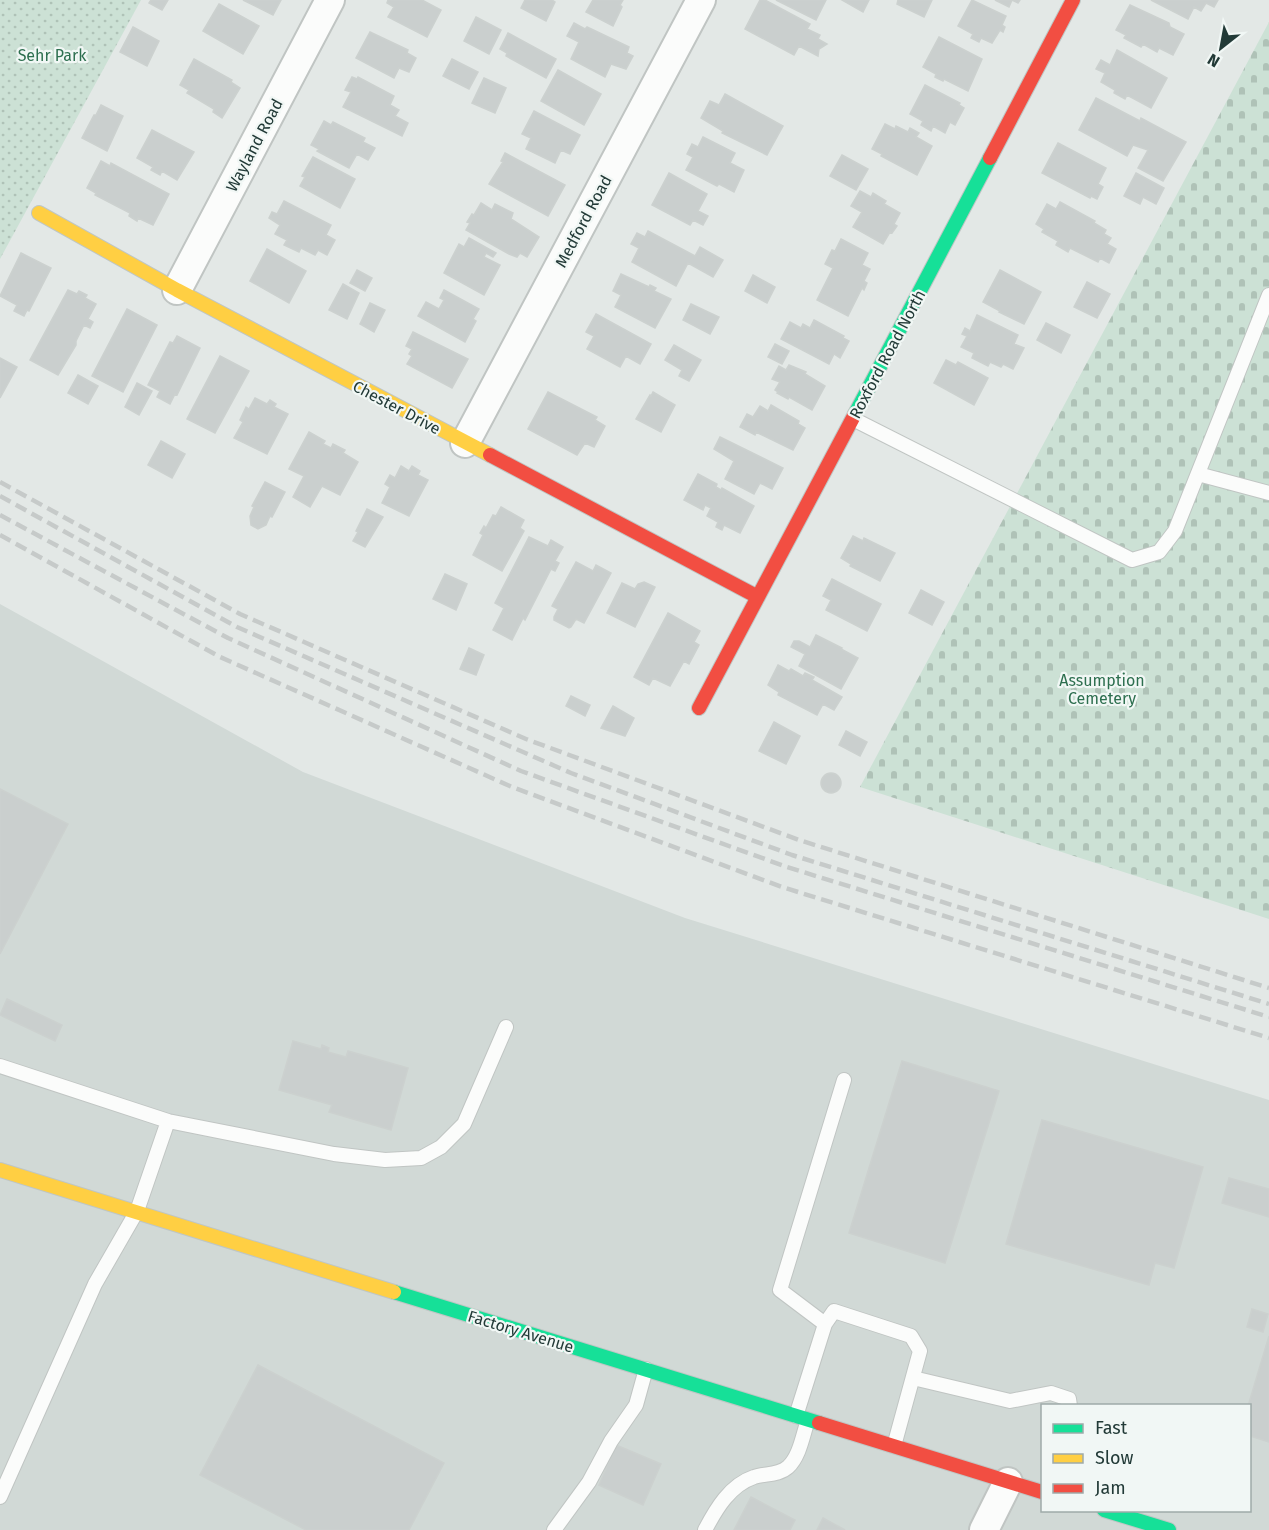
<svg xmlns="http://www.w3.org/2000/svg" width="1269" height="1530" font-family="'Fira Sans',sans-serif">
	<style>
		.built { fill: #d1d9d6; fill-rule: evenodd }
		.cemetery { fill: url(#cemetery-stones) }
		.park { fill: url(#park-dots) }
		.building { fill: #cacfce; stroke: #ccd1cf; stroke-width: 1.5 }
		.lines { fill: none; stroke-linecap: round; stroke-linejoin: round }
		.lane-casing { stroke: #c0c5c3; stroke-width: 16 }
		.street-casing { stroke: #c0c5c3; stroke-width: 32 }
		.fast-casing { stroke: #bfc6c4; stroke-width: 16 }
		.slow-casing { stroke: #bfc6c4; stroke-width: 16 }
		.jam-casing { stroke: #bfc6c4; stroke-width: 16 }
		.lane { stroke: #fbfcfb; stroke-width: 14 }
		.street { stroke: #fbfcfb; stroke-width: 28 }
		.fast { stroke: #16e098; stroke-width: 14 }
		.slow { stroke: #ffcf43; stroke-width: 14 }
		.jam { stroke: #f24e42; stroke-width: 14 }
		.rail { stroke: #c6cac9; stroke-width: 4.5; stroke-dasharray: 12 6; stroke-linecap: butt }
		.labels { text-anchor: middle; stroke-width: 4.5; stroke-linejoin: round; paint-order: stroke }
		.park-label { font-size: 16px; fill: #2d6f4f; stroke: #f1f7f5 }
		.street-label { font-size: 16px; fill: #223a37; stroke: #f1f7f5 }
	</style>
	<defs>
		<pattern id="cemetery-stones" width="16" height="16" patternUnits="userSpaceOnUse" patternTransform="scale(1.5)"><rect width="16" height="16" fill="#cce1d5"/><path d="M2 7V4a2 2 0 0 1 4 0v3zM10 15v-3a2 2 0 0 1 4 0v3z" fill="#afc2b7"/></pattern>
		<pattern id="park-dots" width="8" height="8" patternUnits="userSpaceOnUse" patternTransform="scale(1.5)"><rect width="8" height="8" fill="#cce1d5"/><path d="M2 2h.1M6 6h.1" fill="none" stroke="#afc2b7" stroke-width="1.8" stroke-linecap="round"/></pattern>
	</defs>
	<rect width="100%" height="100%" fill="#e3e8e6"/>
	<path class="built" d="M0,604L303,772L685,918L1269,1100V1530H0ZM1042,1406H1250V1510H1042Z"/>
	<path class="cemetery" d="M1269,22V919L860,787Z"/>
	<path class="park" d="M0,0H141L0,259Z"/>
	<path class="building" d="M151,0H168L162,10L149,3Z
		M243,0H281L273,15Z
		M388,0H422L441,10L427,37L388,17L394,7L387,3Z
		M525,0H552L555,2L546,21L521,8Z
		M593,0H623L620,5L622,7L613,26L586,12Z
		M760,0H765L810,24L807,29L820,35L818,39L827,44L819,49L818,56L799,46L794,55L745,29Z
		M776,0H826L816,20Z
		M842,0H869L863,12Z
		M898,0H932L924,17L897,4Z
		M972,0L1006,16L1002,25L1005,27L1003,32L1000,30L992,43L981,38L979,42L971,38L973,34L958,26Z
		M995,0H1020L1018,3L1012,0L1009,7Z
		M1151,0H1218L1214,7L1206,3L1201,11L1194,7L1188,19Z
		M219,4L259,26L243,54L203,31Z
		M1130,5L1169,23L1170,27L1184,34L1173,55L1159,48L1157,52L1143,44L1141,47L1124,38L1126,35L1116,30Z
		M476,17L501,30L489,54L464,41Z
		M574,23L585,29L587,27L629,47L627,53L633,56L626,69L611,64L605,77L571,59L579,42L567,36Z
		M133,27L159,41L147,66L120,52Z
		M370,32L408,50L407,53L416,58L409,72L399,68L394,78L356,58Z
		M508,33L556,59L546,78L506,56L507,53L500,49Z
		M939,37L982,59L968,91L944,79L943,81L935,77L936,74L923,67Z
		M1117,50L1167,78L1151,108L1127,95L1125,99L1114,93L1115,90L1101,82L1105,73L1096,69L1101,60L1110,65Z
		M194,59L232,80L231,82L240,88L222,118L213,112L214,109L187,93L189,90L180,85Z
		M452,59L478,72L469,89L443,76Z
		M558,70L601,94L584,125L541,101Z
		M352,77L357,79L358,77L394,96L390,105L399,110L395,116L408,123L402,136L343,107L351,92L345,90Z
		M484,78L506,88L495,113L472,103Z
		M925,85L960,103L959,105L964,108L955,125L950,122L945,133L933,126L931,131L921,125L923,121L910,114Z
		M725,94L783,126L767,155L722,133L723,131L701,118L710,101L719,105Z
		M1096,98L1140,121L1141,118L1186,142L1163,181L1138,168L1148,150L1133,145L1127,156L1079,130Z
		M101,105L123,116L107,151L82,138L94,115H96Z
		M534,111L580,135L570,154L561,150L555,163L526,149L531,138L522,134Z
		M324,121L331,125L333,122L365,138L363,142L375,148L368,160L357,154L349,168L317,151L319,149L311,145Z
		M885,124L895,129L896,126L908,132L910,128L919,133L916,137L932,146L917,175L881,156L882,154L872,149Z
		M152,130L194,152L177,180L162,171L160,175L151,170L153,167L137,158Z
		M703,137L735,153L730,163L744,170L734,192L719,184L717,186L686,170L693,157L687,154L692,144L698,147Z
		M1058,143L1106,168L1098,184L1103,187L1097,199L1091,196L1090,198L1042,173Z
		M505,153L565,185L548,216L489,184L503,162L501,161Z
		M842,155L868,169L856,190L830,176Z
		M313,157L355,179L340,208L300,186L305,177L302,176Z
		M101,161L110,166L111,163L169,194L153,225L138,218L137,221L129,216L130,213L95,195L96,193L87,188Z
		M669,173L707,194L698,211L708,216L703,225L693,220L690,225L652,205Z
		M1136,173L1164,188L1156,204L1143,197L1140,204L1124,196Z
		M860,191L871,197L873,193L886,201L884,204L900,213L894,224L897,226L892,233L890,232L883,244L853,227L862,212L851,206Z
		M284,201L331,225L326,235L335,240L327,255L318,250L315,255L301,248L299,252L284,245L287,240L275,234L280,225L269,218L272,212L277,214Z
		M1060,202L1095,221L1094,223L1106,230L1104,234L1111,238L1107,244L1116,249L1109,263L1100,258L1098,262L1070,248L1068,252L1056,245L1058,241L1042,232L1044,229L1036,224L1047,204L1056,209Z
		M481,203L492,210L495,204L513,213L511,219L539,237L527,257L520,253L517,257L509,254L466,230L470,223L467,222L472,214L474,215Z
		M648,231L695,256L700,247L723,260L713,277L688,263L676,286L632,262L639,248L631,244L637,233L645,237Z
		M469,238L496,253L493,257L486,253L484,257L500,265L484,295L444,273L459,244L464,247Z
		M841,239L868,253L862,265L870,269L864,281L867,283L864,290L862,288L848,316L817,300L833,268L825,264L832,250L835,251Z
		M267,249L306,271L289,303L250,281Z
		M21,253L51,268L29,311L27,310L24,316L14,311L17,305L0,296Z
		M357,270L372,278L365,291L350,283Z
		M1000,270L1041,292L1024,324L999,312L1000,311L983,302Z
		M621,274L649,287L650,285L656,288L654,291L671,299L655,328L615,307L621,295L613,291Z
		M753,275L775,287L767,303L745,291Z
		M1087,282L1110,294L1097,318L1074,307Z
		M343,284L359,293L347,319L329,310Z
		M68,290L77,294L79,291L87,295L85,298L96,304L88,319L93,322L90,328L84,325L76,341V345L58,375L30,360Z
		M444,290L479,309L473,319L476,321L465,342L418,316L426,302L439,309L444,300L440,298Z
		M370,303L385,310L374,332L360,324Z
		M691,304L719,317L710,334L683,320Z
		M127,309L157,325L123,392L92,376Z
		M596,314L651,344L640,364L626,356L620,367L587,349L594,336L586,332Z
		M977,315L1018,335L1014,344L1024,348L1013,369L1003,364L1001,367L990,362L988,366L972,358L974,353L961,347L967,336L962,334L965,328L970,331Z
		M814,320L844,336L843,338L849,341L840,358L834,354L829,364L781,339L790,322L801,328L803,324L810,328Z
		M1046,323L1070,335L1061,353L1037,340Z
		M413,332L468,359L452,388L407,364L412,356L409,354L412,349L406,346Z
		M177,336L200,348L177,395L175,394L170,404L157,397L160,391L148,385L170,342L173,343Z
		M775,344L789,351L782,364L768,357Z
		M674,345L701,360L689,381L679,376L682,370L665,360Z
		M220,356L249,371L215,433L187,419Z
		M0,358L17,367L0,398Z
		M946,360L956,365L958,362L988,378L974,405L934,383Z
		M789,365L806,372L805,374L825,386L812,410L789,397L788,399L777,393L778,392L775,390L780,382L772,379L779,366L786,370Z
		M78,375L98,386L88,404L68,393Z
		M137,383L152,391L139,415L125,407Z
		M548,392L597,417L595,420L605,426L594,447L585,443L577,455L528,429Z
		M653,392L675,405L661,432L636,419L650,395L651,396Z
		M255,398L267,404L270,400L276,404L274,407L288,414L267,454L234,438L243,422L240,420L246,407L249,409Z
		M771,405L799,421L798,424L805,428L793,450L756,432L755,435L740,427L747,414L753,417L760,406L768,411Z
		M309,432L325,441L323,444L331,448L333,444L345,450L343,453L358,462L340,495L322,486L310,507L293,497L304,476L289,469Z
		M720,437L783,468L772,489L760,483L754,494L725,479L734,461L714,449Z
		M161,441L185,454L172,478L148,465Z
		M401,466L409,471L412,466L420,471L418,475L428,480L409,516L382,503L390,487L385,484L390,475L395,478Z
		M698,474L717,484L716,487L721,490L722,488L754,506L740,533L724,525L722,530L716,527L718,522L707,516L711,508L705,505L703,510L684,500Z
		M265,482L285,492L272,517L270,516L266,525L258,529L251,525L250,516L254,507L252,506Z
		M501,507L524,520L520,528L524,531L502,571L473,555L483,535L480,533L484,526L486,528L493,515L496,516Z
		M367,509L383,517L365,547L353,541L358,532L356,531Z
		M853,536L863,541L864,538L895,553L880,581L850,566L851,564L841,558Z
		M529,537L548,546L551,540L563,547L555,561L559,563L555,571L551,569L525,620L523,618L512,640L493,630L504,608L495,603Z
		M576,562L593,571L596,565L611,573L584,623L576,619L571,627L569,628L554,620V617L558,609L552,606Z
		M445,574L467,584L456,610L433,599Z
		M832,579L881,604L867,631L826,610L831,600L823,596Z
		M644,582L655,587L635,627L607,613L622,583L635,589L638,584Z
		M921,590L944,602L932,625L909,613Z
		M668,613L700,631L694,642L699,645L689,664L684,661L670,686L653,678L649,685L634,677Z
		M816,635L842,648L841,649L858,658L841,689L799,666L805,654L791,647L794,641H799L810,647Z
		M469,648L484,655L476,675L460,669Z
		M778,665L789,671L791,669L803,676L805,673L814,677L812,680L842,697L834,710L823,704L817,715L778,695L779,692L768,685Z
		M571,696L590,705L585,716L566,706Z
		M613,706L634,718L625,736L601,728Z
		M774,722L800,736L786,764L759,751Z
		M846,731L867,742L860,756L839,745Z
		M821 783a10 10 0 1 1 20 0a10 10 0 1 1-20 0Z
		M0,789L68,824L0,954Z
		M7,999L62,1025L55,1041L0,1015Z
		M293,1041L321,1049L322,1045L329,1048L328,1052L346,1057L348,1051L408,1068L391,1130L329,1112L332,1105L279,1090Z
		M902,1061L999,1091L945,1263L849,1233Z
		M1042,1120L1203,1167L1174,1268L1155,1263L1149,1285L1006,1244Z
		M1229,1178L1269,1189V1217L1222,1203Z
		M1252,1309L1268,1314L1263,1332L1247,1327Z
		M1269,1336V1442L1250,1436L1248,1406Z
		M258,1365L444,1463L409,1530H306L200,1475Z
		M616,1445L661,1464L643,1505L599,1485Z
		M751,1497L795,1520L790,1530H734Z
		M823,1518L845,1530H817Z"/>
	<g class="lines">
		<defs>
			<path id="lane" d="M853,419L1132,560L1159,552L1175,531L1269,295
				M1198,474L1269,493
				M0,1066L168,1121
				M825,1324L780,1290L844,1080
				M913,1378L1010,1401L1051,1393L1069,1399L1070,1406
				M796,1416L825,1324L834,1311L911,1336L920,1351L894,1446
				M0,1497L95,1284L137,1211L168,1121L334,1154L385,1160L421,1158L441,1147L464,1124L506,1027
				M554,1530L589,1482L611,1441L636,1405L646,1369
				M705,1530C716,1509 730,1485 754,1477C765,1473 778,1476 788,1467C800,1456 803,1434 808,1420"/>
			<path id="street" d="M177,290L330,0
				M465,443L701,0
				M984,1530L1008,1482"/>
			<path id="fast" d="M855,414L990,158
				M394,1292L819,1423
				M1104,1510L1169,1530"/>
			<path id="slow" d="M39,213L177,290L490,455
				M0,1170L394,1292"/>
			<path id="jam" d="M990,158L1073,0
				M490,455L758,597
				M699,708L855,414
				M819,1423L1042,1492"/>
		</defs>
		<use href="#lane" class="lane-casing"/>
		<use href="#street" class="street-casing"/>
		<use href="#fast" class="fast-casing"/>
		<use href="#slow" class="slow-casing"/>
		<use href="#jam" class="jam-casing"/>
		<use href="#lane" class="lane"/>
		<use href="#street" class="street"/>
		<use href="#fast" class="fast"/>
		<use href="#slow" class="slow"/>
		<use href="#jam" class="jam"/>
		<path class="rail" d="M0,482L240,614L526,739L799,840L1269,988
			M0,496L237,627L571,773L792,855L1269,1004
			M0,515L228,638L521,771L787,867L1269,1017
			M0,535L220,657L512,787L782,887L1269,1038"/>
	</g>
	<g class="labels">
		<g class="park-label">
			<text x="52" y="61">Sehr Park</text>
			<text x="1102" y="686">Assumption<tspan x="1102" dy="18">Cemetery</tspan></text>
		</g>
		<g class="street-label">
			<text transform="translate(254 145) rotate(-62)" y="6">Wayland Road</text>
			<text transform="translate(583 221) rotate(-62)" y="6">Medford Road</text>
			<text transform="translate(887 354) rotate(-62)" y="6">Roxford Road North</text>
			<text transform="translate(397 407) rotate(28)" y="6">Chester Drive</text>
			<text transform="translate(521 1331) rotate(17)" y="6">Factory Avenue</text>
		</g>
	</g>
	<rect x="1041" y="1404" width="210" height="108" fill="#f1f7f5" stroke="#9eaba9" stroke-width="1.5"/>
	<rect x="1053" y="1424" width="30" height="9" fill="#16e098" stroke="#9eaba9" stroke-width="1.5"/>
	<text x="1095" y="1434" font-size="18" fill="#223a37">Fast</text>
	<rect x="1053" y="1454" width="30" height="9" fill="#ffcf43" stroke="#9eaba9" stroke-width="1.5"/>
	<text x="1095" y="1464" font-size="18" fill="#223a37">Slow</text>
	<rect x="1053" y="1484" width="30" height="9" fill="#f24e42" stroke="#9eaba9" stroke-width="1.5"/>
	<text x="1095" y="1494" font-size="18" fill="#223a37">Jam</text>
	<g transform="translate(1221 48) rotate(211)" stroke="#f1f7f5" stroke-width="4.5" paint-order="stroke">
	<path d="M0-4.5L10 22L0 15L-10 22Z" fill="#223a37"/>
	<text y="-9" font-size="16" font-weight="bold" text-anchor="middle" fill="#223a37">N</text>
	</g>
</svg>
